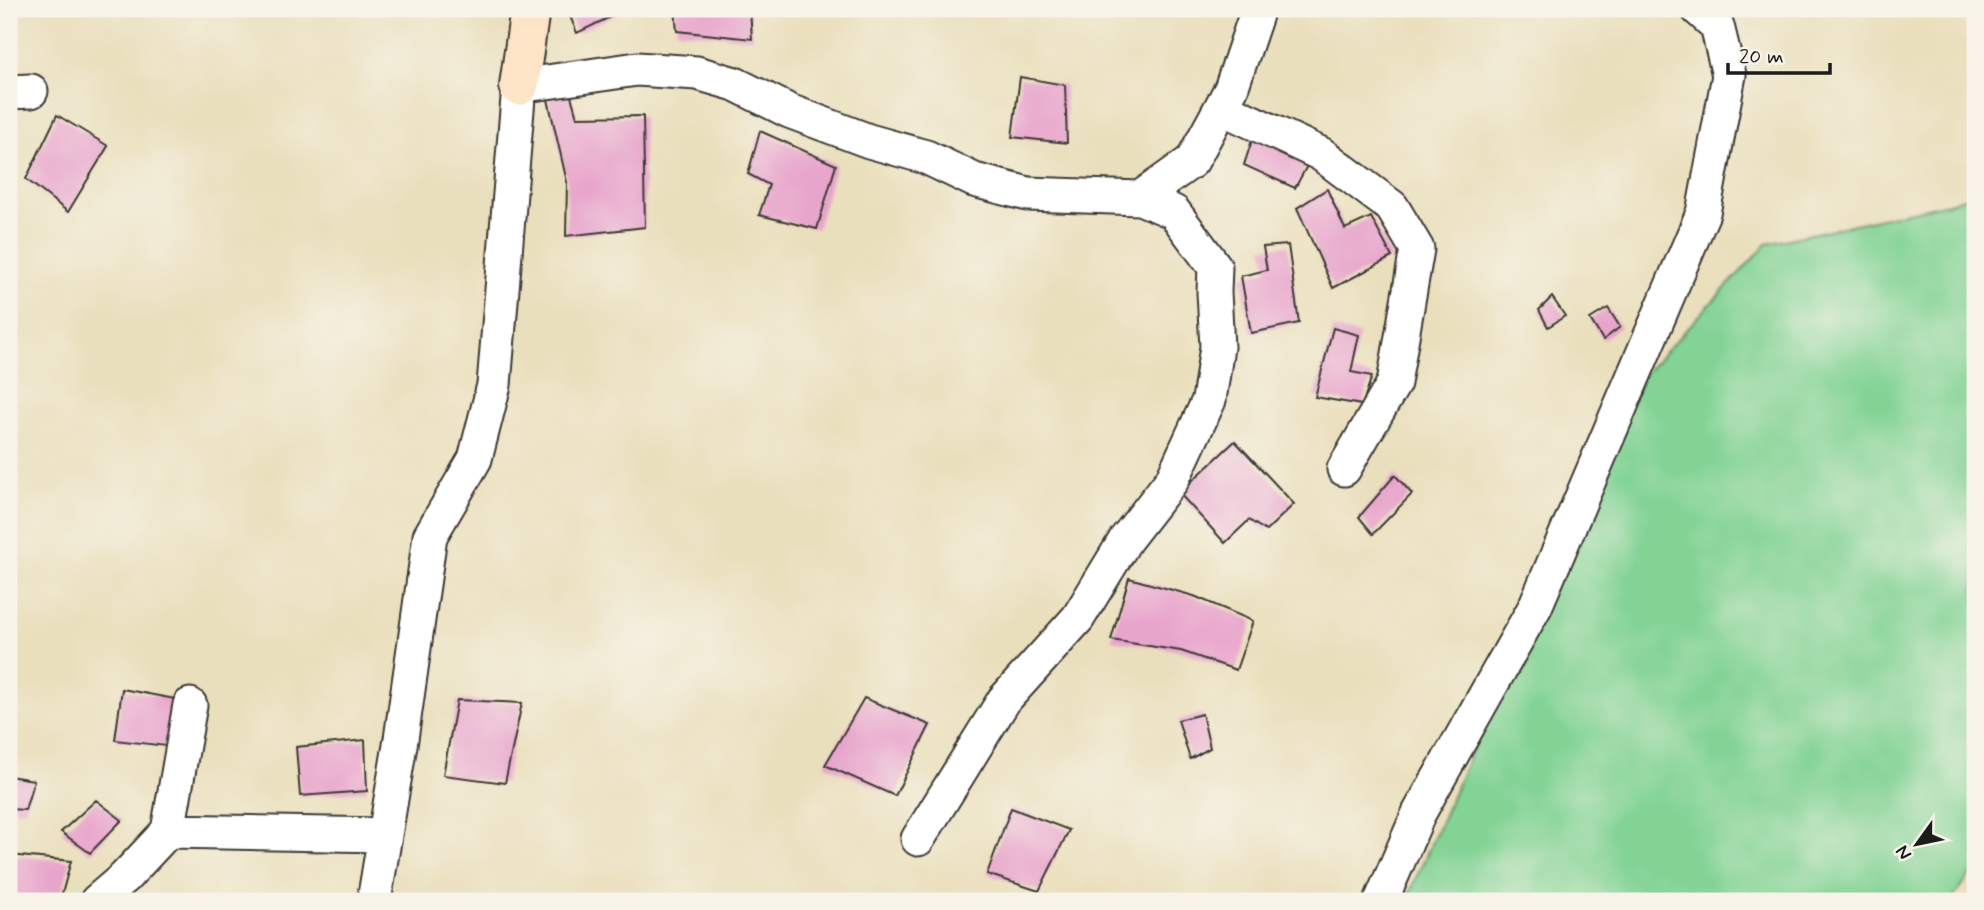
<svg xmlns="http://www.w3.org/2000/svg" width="1984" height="910" font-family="Mynerve,sans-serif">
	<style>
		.green { fill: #82d394; stroke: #4f7858; stroke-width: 2 }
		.building { fill: #e8a5cc }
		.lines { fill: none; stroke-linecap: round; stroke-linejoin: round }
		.street-casing { stroke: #3b3934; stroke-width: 37 }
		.secondary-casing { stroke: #3b3934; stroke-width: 42 }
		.street { stroke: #fff; stroke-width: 33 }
		.secondary { stroke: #fee4c6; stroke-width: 38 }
	</style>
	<rect width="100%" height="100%" fill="#f7f3e8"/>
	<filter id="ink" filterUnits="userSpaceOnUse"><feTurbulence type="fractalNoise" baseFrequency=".0143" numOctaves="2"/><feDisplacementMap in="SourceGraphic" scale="14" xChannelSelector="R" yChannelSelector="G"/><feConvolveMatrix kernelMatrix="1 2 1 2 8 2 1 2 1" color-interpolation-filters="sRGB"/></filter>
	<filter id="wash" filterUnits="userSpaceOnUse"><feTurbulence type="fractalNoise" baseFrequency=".00686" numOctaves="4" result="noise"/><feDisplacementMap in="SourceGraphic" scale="28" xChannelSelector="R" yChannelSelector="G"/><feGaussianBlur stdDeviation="1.57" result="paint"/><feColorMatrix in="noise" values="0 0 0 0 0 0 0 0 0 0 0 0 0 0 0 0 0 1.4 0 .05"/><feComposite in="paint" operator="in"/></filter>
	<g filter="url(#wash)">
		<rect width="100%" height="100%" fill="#eadfbc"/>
		<path class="green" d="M1975,194V868L1951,901H1406L1632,387L1767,244L1952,202Z"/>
		<g id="blocks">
			<path class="building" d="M567,9H627L577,33Z
				M675,9H750L752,39L677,31Z
				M1020,77L1065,85L1067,143L1012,137Z
				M547,95L571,96L577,117L643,116L645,227L566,236L567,182Z
				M57,115L108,146L68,212L26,179Z
				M760,131L836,165L817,229L759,215L769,185L748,174Z
				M1253,137L1309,162L1295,188L1244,165Z
				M1327,189L1345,229L1371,217L1392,257L1333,288L1297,208Z
				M1288,245L1299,323L1251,333L1241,276L1267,270L1263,247Z
				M1552,297L1565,316L1548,327L1539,310Z
				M1608,308L1620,327L1603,340L1590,319Z
				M1333,328L1359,335L1351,372L1372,376L1362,405L1315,397Z
				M1235,441L1294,504L1266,531L1249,520L1225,543L1179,493Z
				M1395,475L1412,494L1373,534L1359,517Z
				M1129,578L1194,596L1253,621L1236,670L1181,651L1111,640Z
				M122,689L175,699L166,746L115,740Z
				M864,698L930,725L895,796L825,765Z
				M457,700L522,703L505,783L443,775Z
				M1202,714L1210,748L1190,759L1178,720Z
				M365,740L367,791L300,796L296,747Z
				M9,776L34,780L25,810L9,809Z
				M96,800L122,820L90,853L61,832Z
				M1011,808L1069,830L1039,891L987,874Z
				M9,855L71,861L60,901H9Z"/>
		</g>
	</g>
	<g filter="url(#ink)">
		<use href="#blocks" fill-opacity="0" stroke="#3b3934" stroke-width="2"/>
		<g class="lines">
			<defs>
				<path id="street" d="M9,92L31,91
					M1222,108L1321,154L1392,207L1417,249L1394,383L1344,469
					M168,831L190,705
					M918,839L1004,700L1078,618L1126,539L1172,480L1209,400L1217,347L1214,292L1215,267L1174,212L1140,198
					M97,901L125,877L168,831L384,835
					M374,901L401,739L430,536L475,459L494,385L519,86L637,69L697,73L735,84L789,111L869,141L926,157L974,180L1028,194L1140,198L1192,161L1231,89L1256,15V9
					M1381,901L1419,813L1535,607L1703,213L1729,75L1717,26L1698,9"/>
				<path id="secondary" d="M519,86L530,9"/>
			</defs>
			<use href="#street" class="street-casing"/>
			<use href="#secondary" class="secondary-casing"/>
			<use href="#street" class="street"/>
			<use href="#secondary" class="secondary"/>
		</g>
	</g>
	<rect width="1984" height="910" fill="none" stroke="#f7f3e8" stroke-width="35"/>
	<g transform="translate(1917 844) rotate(237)" stroke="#f7f3e8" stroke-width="5" paint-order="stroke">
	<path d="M0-5L12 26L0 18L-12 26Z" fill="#1c1c1c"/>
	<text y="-10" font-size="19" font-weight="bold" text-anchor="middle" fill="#1c1c1c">N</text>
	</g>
	<path d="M1728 63v10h102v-10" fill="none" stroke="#1c1c1c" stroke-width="3.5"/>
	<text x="1739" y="63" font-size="21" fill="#1c1c1c" stroke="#f7f3e8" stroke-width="5" paint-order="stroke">20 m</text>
</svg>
